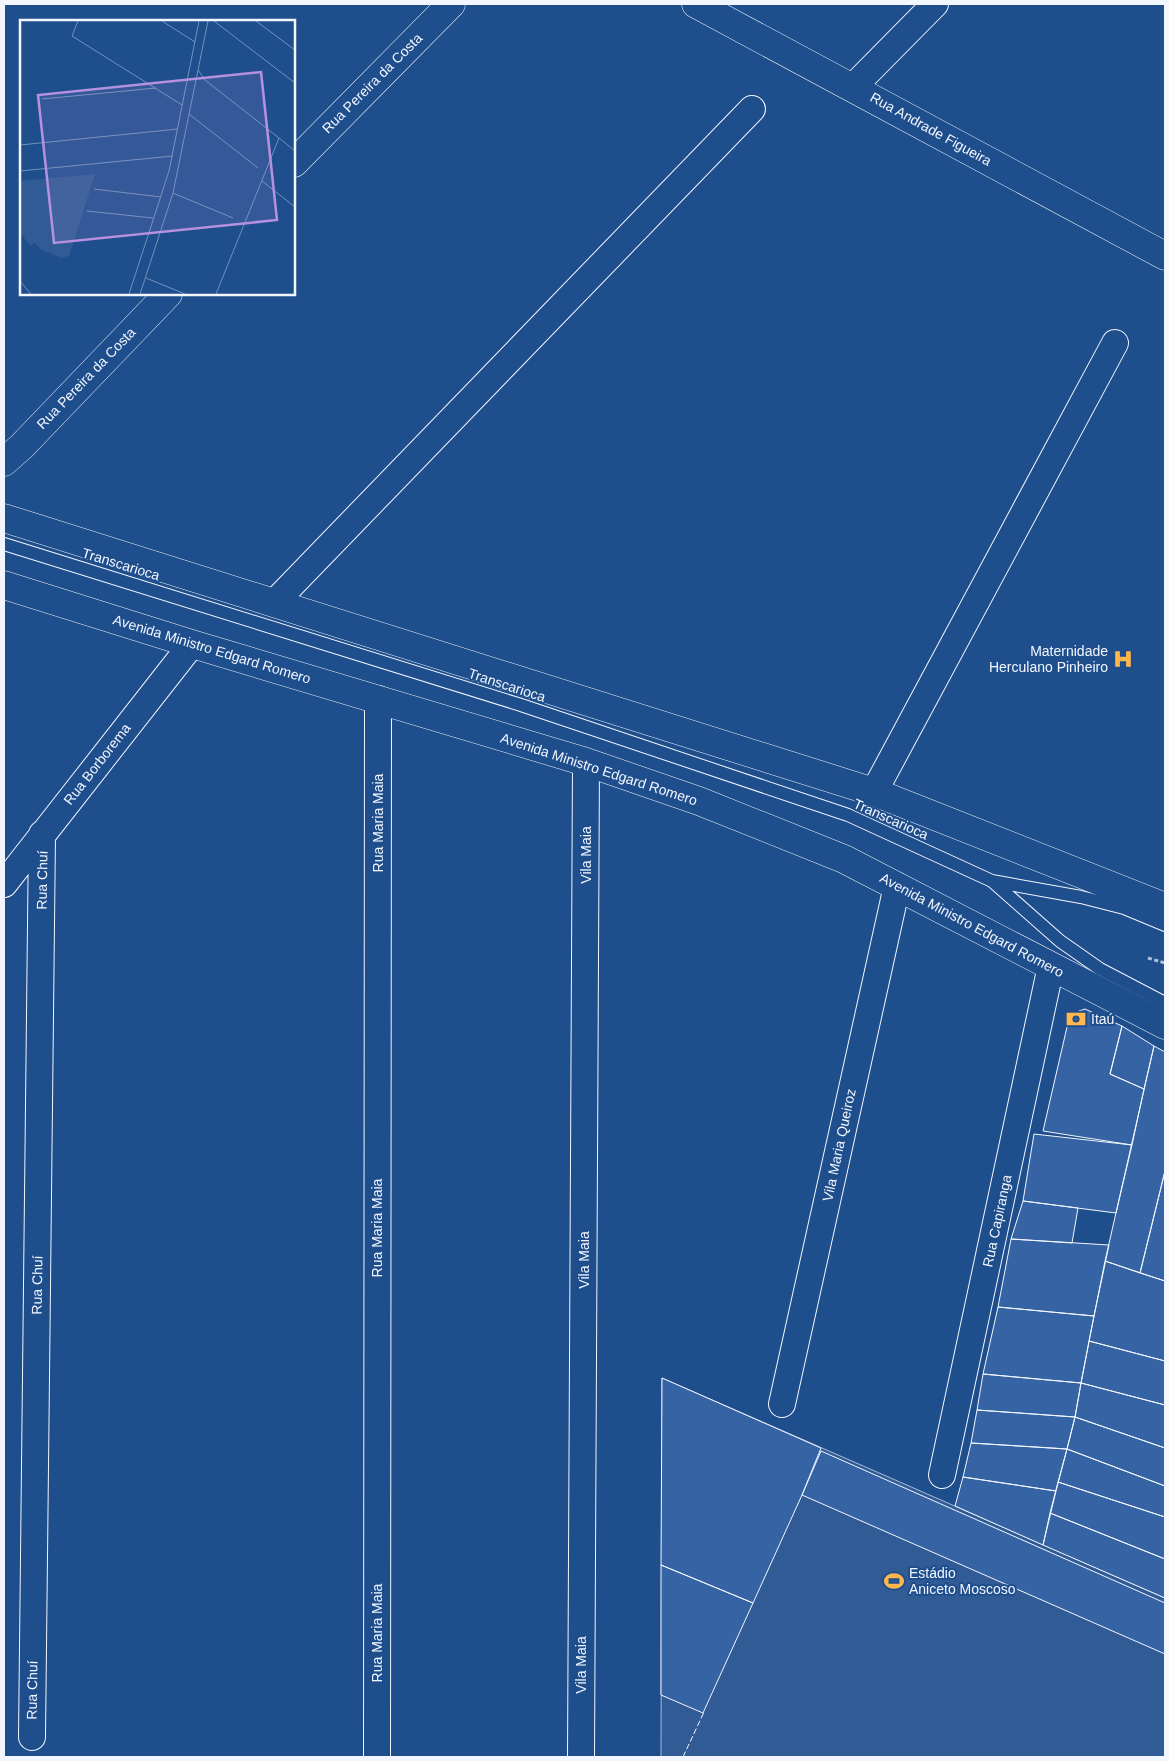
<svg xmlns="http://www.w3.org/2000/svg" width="1169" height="1761" font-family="Helvetica,sans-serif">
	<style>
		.built { fill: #305b95; stroke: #a8bbd7 }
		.building { fill: #3563a3; stroke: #f2f6ff }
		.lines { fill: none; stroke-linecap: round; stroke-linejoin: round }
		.lane-casing { stroke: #f2f6ff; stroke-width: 14 }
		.street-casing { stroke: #f2f6ff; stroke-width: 28 }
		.secondary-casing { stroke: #f2f6ff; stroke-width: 29 }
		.primary-casing { stroke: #f2f6ff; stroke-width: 29 }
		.path { stroke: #b3c4dc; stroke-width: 3; stroke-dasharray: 4 2.5; stroke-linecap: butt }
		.lane { stroke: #1f4e8c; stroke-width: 12 }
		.street { stroke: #1f4e8c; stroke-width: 26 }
		.secondary { stroke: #1f4e8c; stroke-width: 28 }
		.primary { stroke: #1f4e8c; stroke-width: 28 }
		.fence { stroke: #f2f6ff; stroke-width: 1; stroke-dasharray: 6 2.5; stroke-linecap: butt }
		.labels { text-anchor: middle; stroke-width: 4; stroke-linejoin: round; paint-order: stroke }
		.street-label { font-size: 14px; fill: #f2f6ff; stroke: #1f4e8c }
		.poi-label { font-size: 14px; fill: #f2f6ff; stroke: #1f4e8c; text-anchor: start }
		.inset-road { fill: none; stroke: #7391ba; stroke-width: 1 }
		.view { fill: #b691df; fill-opacity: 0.15; stroke: #b691df; stroke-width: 2.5 }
		.inset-edge { fill: none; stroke: #f2f6ff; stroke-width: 2.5 }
	</style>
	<rect width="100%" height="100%" fill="#1f4e8c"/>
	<path class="built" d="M662,1378L1165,1598V1757H661Z"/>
	<path class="building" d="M1085,1009L1122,1026L1110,1074L1144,1089L1132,1145L1043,1131L1070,1014Z
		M1122,1026L1154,1046L1144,1089L1110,1074Z
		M1154,1046L1165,1052V1171L1140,1273L1105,1261Z
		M1034,1134L1132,1145L1116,1213L1023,1201Z
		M1165,1171V1281L1140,1273Z
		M1023,1201L1078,1208L1072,1243L1011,1239Z
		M1011,1239L1109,1245L1094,1316L998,1307Z
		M1105,1261L1165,1281V1361L1089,1341Z
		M998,1307L1094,1316L1081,1383L983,1374Z
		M1089,1341L1165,1361V1405L1081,1383Z
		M983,1374L1081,1383L1075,1417L977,1410Z
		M662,1378L821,1448L802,1495L753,1603L661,1565Z
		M1081,1383L1165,1405V1448L1075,1417Z
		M977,1410L1075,1417L1067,1449L971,1443Z
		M1075,1417L1165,1448V1486L1067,1449Z
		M971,1443L1067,1449L1056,1491L963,1477Z
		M1067,1449L1165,1486V1517L1058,1482Z
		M821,1451L1165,1603V1654L802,1495Z
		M963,1477L1056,1491L1043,1545L955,1506Z
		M1058,1482L1165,1517V1559L1050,1513Z
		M1050,1513L1165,1559V1598L1043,1545Z
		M661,1565L753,1603L703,1713L661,1695Z"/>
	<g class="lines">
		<defs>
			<path id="lane" d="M4,544L521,705L848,815L992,881L1081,897L1124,908L1165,925
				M992,881L1060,941L1100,969L1165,1003"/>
			<path id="street" d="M853,87L935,4
				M274,603L752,109
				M874,792L1115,343
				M4,884L192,644
				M782,1404L897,886
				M942,1475L1051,966
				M32,1737L42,834
				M377,1757L378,699
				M581,1757L586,762"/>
			<path id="secondary" d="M696,4L1165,256
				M294,163L451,4
				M4,462L22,446L168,294"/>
			<path id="primary" d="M4,518L874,792L1165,907
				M4,585L192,644L586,762L699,801L844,859L1165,1025"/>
		</defs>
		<use href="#lane" class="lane-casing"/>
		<use href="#street" class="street-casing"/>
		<use href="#secondary" class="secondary-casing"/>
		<use href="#primary" class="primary-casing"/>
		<path class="path" d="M1148,958L1165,963"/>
		<use href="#lane" class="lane"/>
		<use href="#street" class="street"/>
		<use href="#secondary" class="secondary"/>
		<use href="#primary" class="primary"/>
		<path class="fence" d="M683,1757L704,1712"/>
	</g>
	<defs>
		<symbol id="hospital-bare" viewBox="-9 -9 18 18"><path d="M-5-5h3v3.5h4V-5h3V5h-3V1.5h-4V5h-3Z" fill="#ffb74d" stroke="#1f4e8c" stroke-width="2.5" paint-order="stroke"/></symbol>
		<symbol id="bank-bare" viewBox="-9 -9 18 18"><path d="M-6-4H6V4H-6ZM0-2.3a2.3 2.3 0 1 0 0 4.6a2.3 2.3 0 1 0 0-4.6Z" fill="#ffb74d" stroke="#1f4e8c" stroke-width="2.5" paint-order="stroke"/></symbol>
		<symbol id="stadium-bare" viewBox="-9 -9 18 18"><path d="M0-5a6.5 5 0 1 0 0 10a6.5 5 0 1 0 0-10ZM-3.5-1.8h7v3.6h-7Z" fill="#ffb74d" stroke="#1f4e8c" stroke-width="2.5" paint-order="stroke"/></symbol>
	</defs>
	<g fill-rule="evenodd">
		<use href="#hospital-bare" x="1109" y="645" width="28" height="28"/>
		<use href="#bank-bare" x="1062" y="1005" width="28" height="28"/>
		<use href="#stadium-bare" x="880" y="1567" width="28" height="28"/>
	</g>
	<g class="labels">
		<g class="street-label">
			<text transform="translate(372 83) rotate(-45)" y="5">Rua Pereira da Costa</text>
			<text transform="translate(931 129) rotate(29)" y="5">Rua Andrade Figueira</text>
			<text transform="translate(86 378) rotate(-46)" y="5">Rua Pereira da Costa</text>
			<text transform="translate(121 564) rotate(17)" y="5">Transcarioca</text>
			<text transform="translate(212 649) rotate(17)" y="5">Avenida Ministro Edgard Romero</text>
			<text transform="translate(507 685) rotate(18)" y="5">Transcarioca</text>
			<text transform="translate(97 764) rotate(-52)" y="5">Rua Borborema</text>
			<text transform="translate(599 769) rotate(18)" y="5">Avenida Ministro Edgard Romero</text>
			<text transform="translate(891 819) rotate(24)" y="5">Transcarioca</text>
			<text transform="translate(378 823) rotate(-90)" y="5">Rua Maria Maia</text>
			<text transform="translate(586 855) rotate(-90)" y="5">Vila Maia</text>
			<text transform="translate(42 880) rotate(-89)" y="5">Rua Chuí</text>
			<text transform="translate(972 925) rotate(28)" y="5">Avenida Ministro Edgard Romero</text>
			<text transform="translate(839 1145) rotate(-78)" y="5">Vila Maria Queiroz</text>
			<text transform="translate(997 1221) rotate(-78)" y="5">Rua Capiranga</text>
			<text transform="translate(377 1228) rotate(-90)" y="5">Rua Maria Maia</text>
			<text transform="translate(584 1260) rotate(-90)" y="5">Vila Maia</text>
			<text transform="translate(37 1285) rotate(-89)" y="5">Rua Chuí</text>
			<text transform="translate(377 1633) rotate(-90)" y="5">Rua Maria Maia</text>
			<text transform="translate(581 1665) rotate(-90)" y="5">Vila Maia</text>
			<text transform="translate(32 1690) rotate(-89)" y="5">Rua Chuí</text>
		</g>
		<g class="poi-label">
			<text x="1108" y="656" text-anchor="end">Maternidade<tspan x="1108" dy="16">Herculano Pinheiro</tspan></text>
			<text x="1091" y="1024">Itaú</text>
			<text x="909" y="1578">Estádio<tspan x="909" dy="16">Aniceto Moscoso</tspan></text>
		</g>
	</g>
	<g transform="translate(20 20)">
		<rect width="275" height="275" fill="#1f4e8c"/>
		<path d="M75,154L49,236L41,238L20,229L15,223L10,226L0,212V161Z" fill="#305b95"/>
		<path class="inset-road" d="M58,1L52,16L162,85M142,1L175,22M194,1L275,63M236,1L275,30M178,50L185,60L259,118L196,274M22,79L136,68M169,94L238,148M259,118L275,131M0,125L158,109M0,151L153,136M242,161L275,187M74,169L141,177M153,173L213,198M67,191L133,198M126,258L165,274M0,261L11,274M109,274L149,151L179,1M120,274L153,173L188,1"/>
		<path class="view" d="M241,52L257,200L34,223L18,75Z"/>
		<rect width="275" height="275" class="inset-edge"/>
	</g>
	<rect width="1169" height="1761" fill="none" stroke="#f2f6ff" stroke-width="10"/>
</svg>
